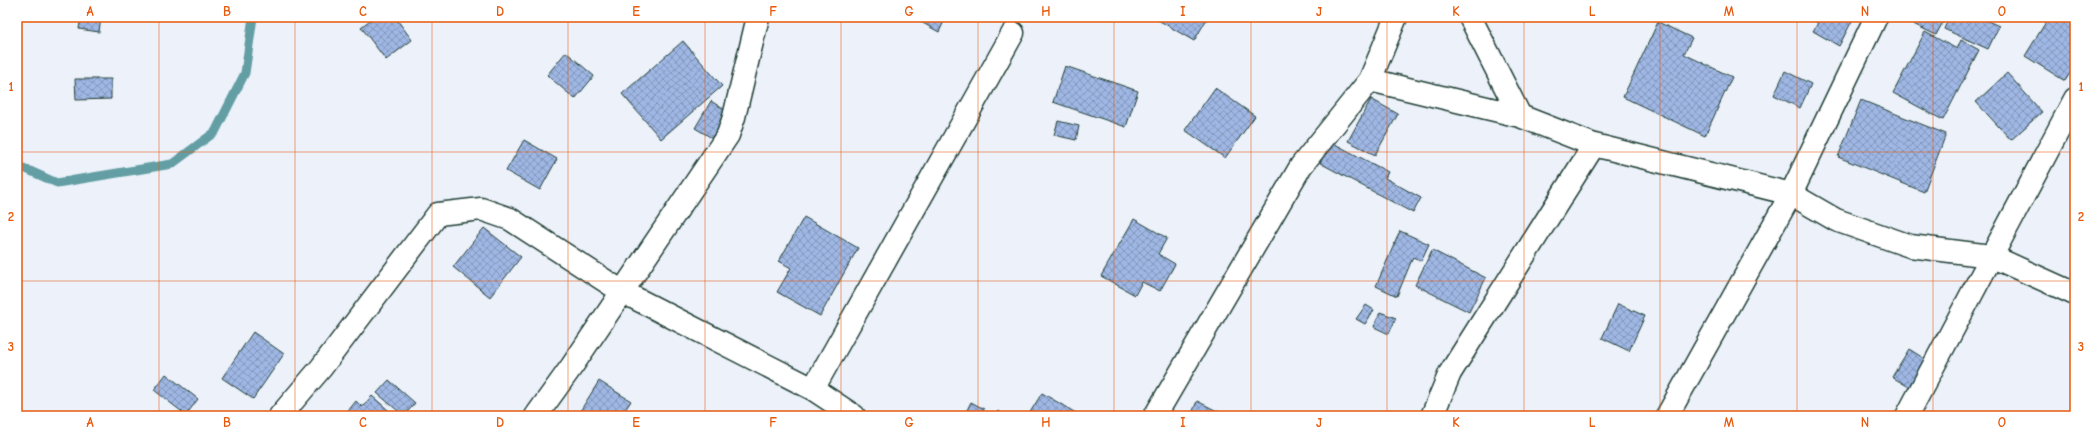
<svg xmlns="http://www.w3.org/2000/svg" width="2092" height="433" font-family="'Comic Neue',sans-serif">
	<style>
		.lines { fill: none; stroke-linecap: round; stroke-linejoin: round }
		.stream { stroke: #629ea3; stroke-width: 9 }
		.building { fill: url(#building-cross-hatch); stroke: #1f3d34 }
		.minor-casing { stroke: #1f3d34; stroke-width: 25 }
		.minor { stroke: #fff; stroke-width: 22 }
		.grid { fill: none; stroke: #e8590c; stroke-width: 1; stroke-opacity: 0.55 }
		.neatline { fill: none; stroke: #e8590c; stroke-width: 1.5 }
		.grid-label { font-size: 13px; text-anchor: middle; font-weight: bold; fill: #e8590c }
	</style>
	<defs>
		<pattern id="building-cross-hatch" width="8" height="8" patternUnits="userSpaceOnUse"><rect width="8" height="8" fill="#9fb7e4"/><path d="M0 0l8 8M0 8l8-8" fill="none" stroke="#8196ba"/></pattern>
	</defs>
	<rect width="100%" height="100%" fill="#ecf1fa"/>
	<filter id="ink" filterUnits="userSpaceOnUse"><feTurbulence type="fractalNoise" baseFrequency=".025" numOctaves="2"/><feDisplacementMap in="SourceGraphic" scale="8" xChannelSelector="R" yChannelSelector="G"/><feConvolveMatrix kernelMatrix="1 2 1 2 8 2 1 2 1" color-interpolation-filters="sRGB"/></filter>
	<g filter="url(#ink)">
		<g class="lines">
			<path class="stream" d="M17,165L57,183L172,164L215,132L245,73L253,17"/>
		</g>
		<path class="building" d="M81,17H101L99,32L79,29Z
			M374,17H395L412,40L386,60L361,27Z
			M912,17H946L939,32Z
			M1153,17H1208L1194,41Z
			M1807,17H1854L1839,46L1813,31L1818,23Z
			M1904,17H1944L1945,18L1936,35L1903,19Z
			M1949,17H1979L1999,26L1988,49L1944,29Z
			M2049,17H2075V65L2065,81L2025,56Z
			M1658,22L1692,38L1684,54L1732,77L1705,136L1623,97Z
			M1925,32L1957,49L1961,40L1979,50L1943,120L1893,93Z
			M683,41L722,86L661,139L622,94Z
			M566,52L594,76L575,99L547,75Z
			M1065,66L1138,91L1126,127L1053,102Z
			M1785,71L1811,84L1800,108L1774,95Z
			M2007,73L2042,112L2011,140L1976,102Z
			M75,79H111V99L76,100Z
			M1215,88L1255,116L1225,158L1185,130Z
			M1371,99L1398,114L1375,155L1348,141Z
			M1861,100L1946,134L1924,192L1838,157Z
			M711,101L728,112L712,138L695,128Z
			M1058,121L1079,126L1076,140L1054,135Z
			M524,140L557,159L540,190L506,171Z
			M1331,142L1388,172L1385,178L1421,198L1413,213L1320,163Z
			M804,217L858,248L820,316L777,292L791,268L779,261Z
			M1134,219L1167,238L1158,254L1175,264L1160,291L1142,282L1135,295L1101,276Z
			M484,228L521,257L490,297L453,267Z
			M1400,231L1429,244L1421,261L1413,257L1397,296L1376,286Z
			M1432,250L1486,278L1469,312L1415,285Z
			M1618,304L1645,316L1629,351L1602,338Z
			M1366,305L1374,310L1365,324L1356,319Z
			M1380,312L1396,318L1389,334L1374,327Z
			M253,332L284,354L253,399L222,378Z
			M1909,349L1925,359L1909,387L1892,377Z
			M166,374L198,399L186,415L154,390Z
			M389,380L415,403L404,416L377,393Z
			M599,381L631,401L621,416H577Z
			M1042,393L1081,416H1033L1029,414Z
			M372,396L395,416H344L356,401L362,407Z
			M1197,401L1227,416H1191Z
			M971,402L984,409L980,416H964Z
			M998,411L1005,416H995Z"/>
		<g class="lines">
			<defs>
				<path id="minor" d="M1470,17L1520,116
					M1370,80L1520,116L1594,145L1791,194L1836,220L1910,246L1991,256L2075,294
					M813,389L1013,33
					M280,416L321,368L438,214L481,209L510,219L621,291L813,389L854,416
					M536,416L572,366L728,135L734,117L758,17
					M1155,416L1301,166L1370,80L1396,17
					M1432,416L1450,373L1594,145
					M1667,416L1791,194L1876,17
					M1907,416L2075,99"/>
			</defs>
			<use href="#minor" class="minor-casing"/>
			<use href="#minor" class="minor"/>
		</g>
	</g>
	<path class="grid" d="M159,17V416M295,17V416M432,17V416M568,17V416M705,17V416M841,17V416M978,17V416M1114,17V416M1251,17V416M1387,17V416M1524,17V416M1660,17V416M1797,17V416M1933,17V416M17,152H2075M17,281H2075"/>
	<rect width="2092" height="433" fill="none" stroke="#fff" stroke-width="44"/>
	<rect x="22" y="22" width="2048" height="389" class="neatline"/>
	<g class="grid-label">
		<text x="90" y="16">A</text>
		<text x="227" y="16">B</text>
		<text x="363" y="16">C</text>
		<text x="500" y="16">D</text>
		<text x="636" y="16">E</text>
		<text x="773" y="16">F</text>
		<text x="909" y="16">G</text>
		<text x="1046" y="16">H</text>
		<text x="1183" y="16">I</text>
		<text x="1319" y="16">J</text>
		<text x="1456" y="16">K</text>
		<text x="1592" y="16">L</text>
		<text x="1729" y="16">M</text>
		<text x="1865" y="16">N</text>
		<text x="2002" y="16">O</text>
		<text x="11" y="91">1</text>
		<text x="2081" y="91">1</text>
		<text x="11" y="221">2</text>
		<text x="2081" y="221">2</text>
		<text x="11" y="351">3</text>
		<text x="2081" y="351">3</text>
		<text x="90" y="427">A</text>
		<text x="227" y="427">B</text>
		<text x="363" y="427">C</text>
		<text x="500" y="427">D</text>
		<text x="636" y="427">E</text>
		<text x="773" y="427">F</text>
		<text x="909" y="427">G</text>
		<text x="1046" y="427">H</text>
		<text x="1183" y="427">I</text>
		<text x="1319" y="427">J</text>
		<text x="1456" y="427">K</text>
		<text x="1592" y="427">L</text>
		<text x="1729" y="427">M</text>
		<text x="1865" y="427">N</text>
		<text x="2002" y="427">O</text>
	</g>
</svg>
